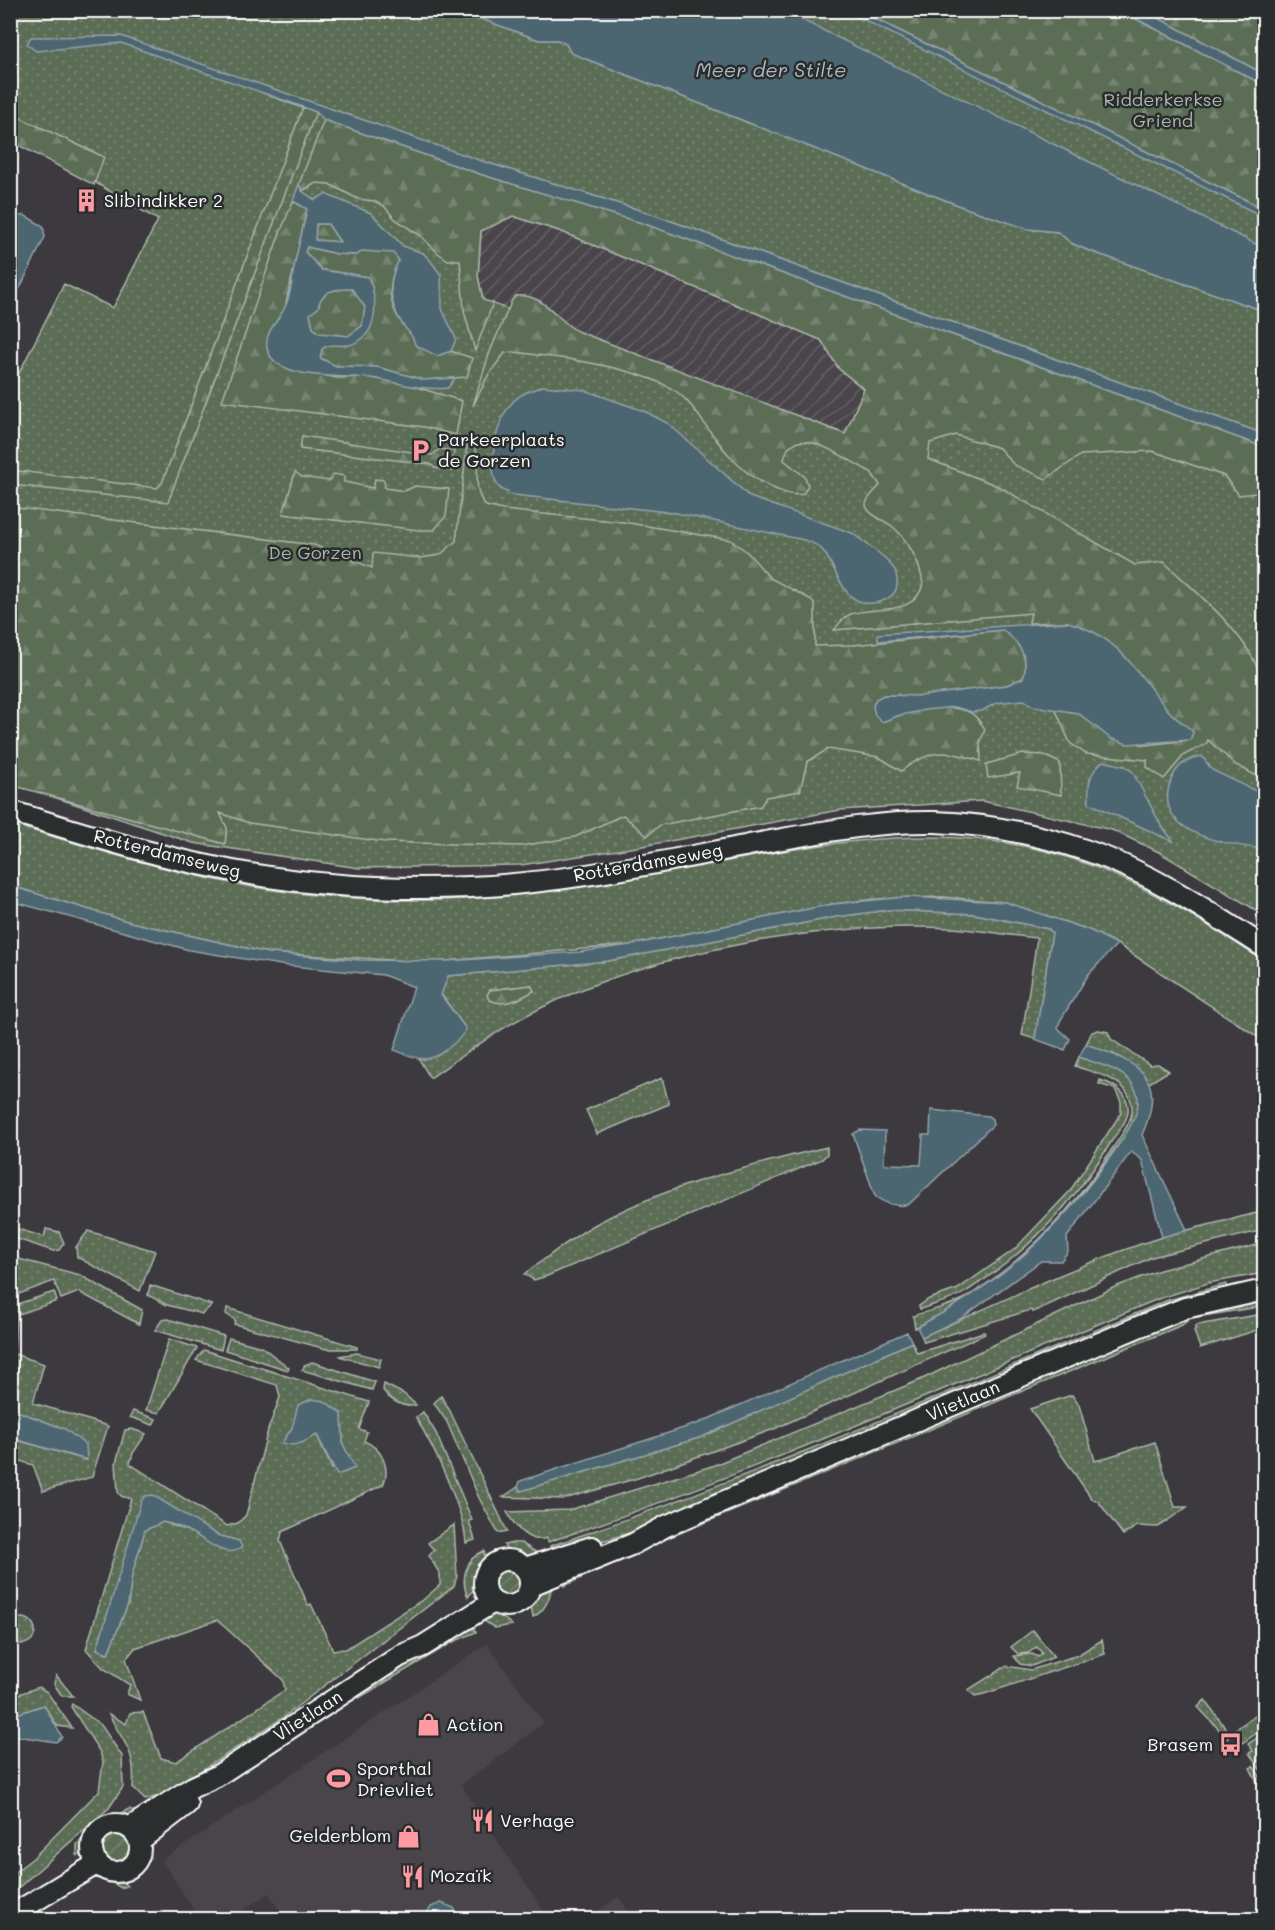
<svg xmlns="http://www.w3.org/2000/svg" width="1275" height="1930" font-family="Mali,sans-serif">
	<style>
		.built { fill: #4a444b }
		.industrial { fill: url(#industrial-furrows) }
		.grass { fill: url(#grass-dots); stroke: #adb6ab; stroke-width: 1.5; fill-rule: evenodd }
		.forest { fill: url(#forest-firs); stroke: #adb6ab; stroke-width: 1.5 }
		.garden { fill: url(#garden-furrows); stroke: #adb6ab; stroke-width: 1.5 }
		.water { fill: #4c6571; stroke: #94a3aa; stroke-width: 1.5; fill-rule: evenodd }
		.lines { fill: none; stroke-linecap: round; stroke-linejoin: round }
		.secondary-casing { stroke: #fff; stroke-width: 24 }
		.secondary { stroke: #2a2d2e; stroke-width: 20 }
		.labels { text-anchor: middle; stroke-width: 5; stroke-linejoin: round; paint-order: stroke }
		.park-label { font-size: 18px; fill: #adb6ab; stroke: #2a2d2e }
		.poi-label { font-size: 18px; fill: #fff; stroke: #2a2d2e; text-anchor: start }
		.street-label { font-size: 18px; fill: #fff; stroke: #2a2d2e }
		.water-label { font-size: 20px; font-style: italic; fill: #aebabf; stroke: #2a2d2e }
	</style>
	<defs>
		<pattern id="industrial-furrows" width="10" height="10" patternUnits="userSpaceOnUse" patternTransform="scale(1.5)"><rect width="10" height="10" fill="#4a444b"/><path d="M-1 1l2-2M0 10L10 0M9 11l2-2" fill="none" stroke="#656066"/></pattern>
		<pattern id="grass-dots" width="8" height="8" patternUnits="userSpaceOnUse" patternTransform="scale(1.5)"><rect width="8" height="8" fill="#5b6d57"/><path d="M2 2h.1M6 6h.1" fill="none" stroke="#748370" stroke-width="1.8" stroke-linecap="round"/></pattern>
		<pattern id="forest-firs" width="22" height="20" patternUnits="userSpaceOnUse" patternTransform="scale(1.5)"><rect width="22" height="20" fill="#5b6d57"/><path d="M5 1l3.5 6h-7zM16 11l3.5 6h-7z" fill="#748370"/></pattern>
		<pattern id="garden-furrows" width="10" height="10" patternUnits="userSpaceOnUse" patternTransform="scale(1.5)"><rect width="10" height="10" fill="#5b6d57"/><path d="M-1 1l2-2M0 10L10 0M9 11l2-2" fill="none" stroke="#748370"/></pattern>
	</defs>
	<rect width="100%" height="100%" fill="#3d3a3f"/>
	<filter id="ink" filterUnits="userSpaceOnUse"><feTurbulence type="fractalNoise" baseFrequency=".0167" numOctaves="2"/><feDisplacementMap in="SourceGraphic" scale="12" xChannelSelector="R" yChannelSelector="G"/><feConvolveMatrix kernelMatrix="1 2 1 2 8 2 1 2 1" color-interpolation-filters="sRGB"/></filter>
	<g filter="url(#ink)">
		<path class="built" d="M487,1644L544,1723L461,1785L549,1919H286L268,1893L230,1919H199L162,1860Z
			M619,1897L634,1919H585Z"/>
		<path class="industrial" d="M513,216L562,232L821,340L839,369L864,389L845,434L483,300L478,276L481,231Z"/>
		<path class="grass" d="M11,11H460L539,40H558L566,44L571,53L963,207L1028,229L1058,232L1071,243L1087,250L1264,311V434L649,213L263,93L874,326L1264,461V915L1159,852L1112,830L982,801L840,810L637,847L521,865L359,868L193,843L11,783L10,391L64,284L113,308L158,220L11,132ZM513,216L562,232L821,340L839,369L864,389L845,434L483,300L478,276L481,231Z
			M711,11H1264V267Z
			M10,824C83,845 156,869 231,883C301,897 373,901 444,900C538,897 630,879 722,862C840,840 958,820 1076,860C1144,883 1203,922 1264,961V1041L1117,944L1089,930L1005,902L942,897L875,899L833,904L630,945L446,961H409L268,953L130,922L11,886Z
			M888,910L975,914L1049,929L1052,933L1035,1039L1022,1035L1037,938C1008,935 979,930 951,928C824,921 655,951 541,1008C501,1027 466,1053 430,1078L418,1057L424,1059L466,1029L441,994L448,976L608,961L836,917ZM531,985L534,991L515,1001L491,990Z
			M1098,1030L1108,1032L1111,1039L1150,1065L1158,1064L1169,1071L1149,1083L1120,1057L1086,1044L1092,1032Z
			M1079,1057C1098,1064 1129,1070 1137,1091C1144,1113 1124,1137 1112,1153C1058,1232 1000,1284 915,1328L913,1316C930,1310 953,1306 969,1296C1027,1258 1075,1207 1112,1149C1122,1133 1139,1116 1129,1096C1120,1077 1093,1073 1075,1066Z
			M662,1078L669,1104L597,1134L586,1110Z
			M1100,1080C1113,1084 1127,1091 1128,1107C1130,1118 1119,1130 1113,1139C1076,1200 1028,1253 967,1291C954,1300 935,1304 920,1309L919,1306L929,1299L958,1289L1015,1249L1070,1191L1121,1113V1102L1115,1089L1099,1084Z
			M827,1147V1154L822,1159L547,1276L534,1280L524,1274C548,1257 571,1238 596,1224C667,1185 749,1166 827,1147Z
			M1264,1211V1230L1152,1257L1033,1312L1031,1310L924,1342L922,1337C1001,1302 1079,1263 1162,1237C1196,1227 1231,1220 1264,1211Z
			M11,1227L44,1237L46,1229L59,1232L64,1243L59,1250L53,1251L11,1237Z
			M88,1231L155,1251L140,1291L77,1257L76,1247Z
			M1264,1243V1273L1208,1283L1158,1299C956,1383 756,1472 548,1542L547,1538C528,1544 515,1527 507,1512L569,1510L712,1466L920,1380L1115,1287L1160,1270Z
			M11,1257L80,1275L142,1310L139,1324L79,1292L61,1299L54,1281L11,1297Z
			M1226,1284L1227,1289L632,1532L553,1556L550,1546C760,1475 964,1385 1168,1300Z
			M150,1285L212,1305L202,1314L167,1305L148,1295Z
			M54,1292L57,1301L16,1315L14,1354L44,1364L33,1403L108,1426L92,1477L43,1491L33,1465L11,1458L10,1438L86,1460L65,1429L11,1409V1306Z
			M1264,1303V1306L1191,1318L1182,1325L668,1538L564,1586L561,1577L1175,1320L1226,1305Z
			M227,1308L357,1347V1349H326L234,1324L235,1320L226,1314Z
			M1264,1314V1328L1200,1348L1194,1331L1197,1325Z
			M168,1319L224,1336L221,1350L155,1330L162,1320Z
			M984,1332L985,1334L774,1429L638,1478L564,1499L503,1497L518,1487L521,1491L702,1437L912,1342L917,1353Z
			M229,1338L262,1347L289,1368L288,1370L225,1350Z
			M169,1339L197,1348L159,1413L146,1410Z
			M204,1350L369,1402L359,1429L367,1432L364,1441C382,1448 391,1468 383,1485L282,1532L280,1541L308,1605L311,1604L333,1650L346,1649L424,1599L440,1585V1574L429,1556L434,1550L428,1543L454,1525L457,1576L454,1586L281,1719L163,1795L145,1800L133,1788C136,1748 124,1746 109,1714L126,1724L130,1713L143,1712L161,1758L176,1762L285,1690L283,1680L217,1620L135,1648L126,1659L140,1700L127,1694L130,1685L103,1668L86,1649L131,1499L121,1496L118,1492L116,1463L125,1430L132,1429L146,1434L133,1453L130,1464L227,1526L238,1523L246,1515L268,1430L280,1397L277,1385L196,1360ZM324,1401L342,1414L343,1444L332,1469L317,1435L310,1438L283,1442L292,1428ZM142,1503L186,1517L217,1535L239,1541L222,1550L191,1532L163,1522L145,1530L132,1575L128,1604L108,1653L97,1649Z
			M357,1353L381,1359L379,1367L339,1356Z
			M312,1362L375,1382L372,1390L302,1370L305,1365Z
			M384,1384L404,1394L416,1405C405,1409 389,1400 383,1390Z
			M1072,1395L1079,1405L1095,1461L1155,1442L1175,1507H1187L1158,1527L1137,1526L1123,1535L1098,1501L1092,1499L1030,1409Z
			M441,1396L450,1411L507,1531L498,1533L479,1498L447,1422L434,1403Z
			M133,1411L156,1419L153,1425L130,1417Z
			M423,1412L436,1433L472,1520L469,1521L475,1540L466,1543C464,1510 434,1447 416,1418Z
			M513,1543H521L539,1554L527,1560L508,1551L504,1545Z
			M484,1551C487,1564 477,1587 468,1597C460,1580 465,1558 484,1551Z
			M551,1586C551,1598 544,1612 533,1617L531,1605L538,1591Z
			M496,1612L512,1625L495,1628L484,1621L479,1614Z
			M9 1631a13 13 0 1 1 26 0a13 13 0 1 1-26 0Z
			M469,1622L476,1632L453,1642L359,1698L356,1693Z
			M1033,1630L1054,1657L1032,1666L1020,1664L1014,1656L1032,1654L1038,1657L1042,1653L1037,1647L1028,1653L1018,1654L1011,1647Z
			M1102,1640L1105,1654L984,1694L975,1696L968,1690L1006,1666L1031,1670L1078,1655Z
			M56,1675L73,1696H62L54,1684Z
			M39,1687L47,1692L72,1728L57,1726L44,1705L11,1716L10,1697Z
			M1205,1700L1230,1734L1227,1738L1198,1707Z
			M72,1704L101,1725L122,1756L123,1787L109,1808L11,1894V1875L33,1858L99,1791L103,1762L100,1752L71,1707Z
			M1264,1710V1728L1242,1743L1233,1731Z
			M1264,1733V1775L1249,1753L1253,1751L1248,1744Z
			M1253,1766L1264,1782V1795L1250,1768Z
			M129,1809L136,1812L129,1822L114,1821L112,1817Z
			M90,1832L92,1835L85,1850L77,1856V1844Z
			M97,1873L119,1879L127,1886L121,1888L110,1881L90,1877Z"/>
		<path class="forest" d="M859,11H1121L1264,85V209Z
			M1145,11H1264V74Z
			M303,107L316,112L168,502L11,485V470L157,488L162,483Z
			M10,113L104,157L94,185L11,141Z
			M324,120L483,175L645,224L1264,447V492L1239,495L1224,476L1152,451L1081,455L1046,479L1014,465L999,448L956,435L930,443L928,459L998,486L1135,565L1164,562C1201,597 1252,636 1264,687C1269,707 1264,756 1264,780L1236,765L1208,740L1206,744L1184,755L1164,779L1147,767V760L1086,754L1070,743L1055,708L1078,713L1110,737L1145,745L1190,740L1193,732L1171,714L1158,698L1068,622L1029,623L1031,613L834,630C838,625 844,616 851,614C875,606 915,617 923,584C920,563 909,541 893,527C886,520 866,515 866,504C867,497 876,491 880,485L871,472C850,463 791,416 784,460L805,477L808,486L803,494C792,496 784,493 773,488C747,477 729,457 712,434C701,420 692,403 677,392C640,367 558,357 513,352L505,353L489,374L473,406L489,354L512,300L516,296C544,293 556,319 577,331L845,434L864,389L839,369L821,340L562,232L513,216L481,231L478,276L483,300L493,303L475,351L464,311L460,260H448L438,253L421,236L395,219L384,206L374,201L358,199L329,184L316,183L302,191L299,184Z
			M293,201L307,209L285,308L286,367L337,378L367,377L400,382L462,401L456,435L424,427L222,401L278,238Z
			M316,224H328L340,242L315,240Z
			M307,247L337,254L357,255L362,251L393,252L399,260C376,303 403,331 437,356L451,351L472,358L467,377L424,380L377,367L336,366L320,358L322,349C332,341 348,345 361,339C369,317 380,299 368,277L322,270L305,252Z
			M353,289L365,307L362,326L348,336L318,333L313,328L310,314L318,308C321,289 336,289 353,289Z
			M302,436L432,455L440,449L454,451L452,471L435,468L430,464L300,449Z
			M468,437C488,457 467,486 486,506L503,510L623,522L731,540L747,552L770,578L810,599L815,605V646L853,645L1003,630C1019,642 1030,658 1023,678L1007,685L920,696L884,695L876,699L873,706L882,722C905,712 945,701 969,712C976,715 981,723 985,729L980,743L981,761C945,750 932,748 901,771L879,757L828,749L807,762L800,791L766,797L761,806L660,825L647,836L623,815L575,837L521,846L385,842L249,823L220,813L227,828L225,844L11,785L10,507L314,545L372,568L373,553L420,558L440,555L456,541Z
			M295,472L302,477L329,481L334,474L344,476V482L373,488L375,479L384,480L385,488L405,491L415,486L449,489L446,516L434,530H419L283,514Z
			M1023,754L1044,755L1060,763L1061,795L1017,786L1020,773L988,778L986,764Z
			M531,985L534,991C519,999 506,1007 489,1000L487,995L490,990Z"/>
		<path class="garden" d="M492 1584a15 15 0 1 1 30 0a15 15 0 1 1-30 0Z
			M102 1849a14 14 0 1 1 28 0a14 14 0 1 1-28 0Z"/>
		<path class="water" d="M460,11H784L1264,248V311L1087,250L1071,243L1058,232L1028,229L963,207L571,53L566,44L558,40H539Z
			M846,11H859L1264,209V217Z
			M1121,11H1145L1264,74V85Z
			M121,36L482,161L649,213L1264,434V447L645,224L483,175L324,120L316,112L303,107L121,43L36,51L27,44L31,37Z
			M299,184L302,191L315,200L325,194L371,213L403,246L423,253L430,260L441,275L442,309L456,339L451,351L437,356L415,345C414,336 408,332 403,325C389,304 387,282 399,260L393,253L362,251L357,255L337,254L307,247L305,252L322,270L368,277C379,299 379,338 349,345C338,347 331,342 322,349L320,358L336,366L377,367L424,380L455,378L448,388C422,391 397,382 371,378C346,375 274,382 267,348C264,332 279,320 285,307C291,295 292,281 294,267C298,248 303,228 307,209L293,201ZM316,224H328L340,242L315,240ZM352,289L365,307L362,326L348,336L319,333L313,328L310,314L318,308C321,289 336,289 352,289Z
			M11,208L14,218L24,215L43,226L45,237L11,306Z
			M543,386L584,390L644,411L669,424L750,497L852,533L885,558L895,570C897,578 899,586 894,593C889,600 881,602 873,603C843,606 838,571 824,552C819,545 812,543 804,540L676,513L514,495C508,493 502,491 498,486C486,467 497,420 511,404C519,394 531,390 543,386Z
			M1068,622C1121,637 1135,671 1168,710C1175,719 1186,724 1193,732L1190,740L1127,744L1110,738L1078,713L1033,706L1024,700L996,703L982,711L972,712L955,707L925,710L897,716L882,722L875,715L873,706L876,699L884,695L920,696L1007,685L1023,678C1030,658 1019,642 1003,630L878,641V634Z
			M1202,756L1212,770L1264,795V849C1229,845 1150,835 1171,780C1177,765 1187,758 1202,756Z
			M1103,761L1124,766L1132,771L1161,825L1174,842L1089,803C1088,784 1088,774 1103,761Z
			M11,886L130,922L268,953L360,960L446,961L580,952L630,945L833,904L906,897L1005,902L1089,930L1117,944L1088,975L1060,1021L1058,1028L1070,1039L1065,1050L1035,1039L1052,933L1049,929L975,914L888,910L836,917L608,961L448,976L441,995L466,1029C461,1040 436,1060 423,1059C414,1058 403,1053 394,1050L414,987L383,975L281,965L189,950L11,901Z
			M1086,1044C1136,1063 1169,1073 1142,1135L1187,1230L1162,1237L1142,1160L1131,1152L1067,1237L1068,1251L1061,1261H1041L960,1319L922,1337L917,1327C1002,1283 1059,1230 1113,1153C1125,1135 1147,1108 1134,1087C1125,1069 1097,1064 1079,1057Z
			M931,1110L988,1116L992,1119L993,1125L909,1204C898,1208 883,1203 875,1196L853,1134L860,1130L885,1131L884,1164L921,1165L923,1135H930Z
			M907,1332L912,1342L702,1437L521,1491L518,1487L520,1481L699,1423Z
			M312,1399L324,1401L342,1414L343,1444L355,1468L337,1475L317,1435C304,1441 298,1448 282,1443L292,1428L298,1405Z
			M11,1409L65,1429L86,1445L87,1460L11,1438Z
			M153,1495L217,1535L239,1541L242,1547C226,1561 205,1539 190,1532C181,1527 172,1524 163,1522L145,1530L132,1575L128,1604L108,1653L97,1649L141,1501L145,1496Z
			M44,1705L62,1737L56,1742L11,1735V1716Z
			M441,1903L454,1908L460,1919H423L431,1907Z"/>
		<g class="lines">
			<defs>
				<path id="secondary" d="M10,811C73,830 135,850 199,864C288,884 379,891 470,887C568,883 664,861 760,843C817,833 876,821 935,822C987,824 1038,834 1088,851C1152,873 1208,911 1264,947
					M484 1583a23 23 0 1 1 46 0a23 23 0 1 1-46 0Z
					M525,1568L592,1547
					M531,1585L633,1544L666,1526L1133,1329L1185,1308L1264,1290
					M92 1848a24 24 0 1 1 48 0a24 24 0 1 1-48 0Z
					M129,1828L193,1787L217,1776L400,1656L423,1646L493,1602
					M139,1841L187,1804
					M10,1916L98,1863"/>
			</defs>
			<use href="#secondary" class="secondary-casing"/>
			<use href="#secondary" class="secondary"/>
		</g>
	</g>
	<defs>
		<symbol id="building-bare" viewBox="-9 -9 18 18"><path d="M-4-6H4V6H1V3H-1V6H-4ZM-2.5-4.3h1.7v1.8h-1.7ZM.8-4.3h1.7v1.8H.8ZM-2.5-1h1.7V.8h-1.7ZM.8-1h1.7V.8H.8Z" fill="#ff9aa2" stroke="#2a2d2e" stroke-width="2.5" paint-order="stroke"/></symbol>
		<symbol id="parking-bare" viewBox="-9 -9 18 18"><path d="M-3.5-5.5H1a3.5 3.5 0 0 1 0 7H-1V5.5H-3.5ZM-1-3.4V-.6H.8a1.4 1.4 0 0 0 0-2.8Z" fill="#ff9aa2" stroke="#2a2d2e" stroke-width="2.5" paint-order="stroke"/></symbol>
		<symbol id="shop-bare" viewBox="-9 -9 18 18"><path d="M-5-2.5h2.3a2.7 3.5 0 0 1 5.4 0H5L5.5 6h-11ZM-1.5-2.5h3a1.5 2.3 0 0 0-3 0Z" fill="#ff9aa2" stroke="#2a2d2e" stroke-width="2.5" paint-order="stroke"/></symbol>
		<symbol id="bus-bare" viewBox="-9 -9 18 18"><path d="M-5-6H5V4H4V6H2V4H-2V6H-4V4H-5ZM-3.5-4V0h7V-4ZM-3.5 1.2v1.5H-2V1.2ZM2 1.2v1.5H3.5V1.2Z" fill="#ff9aa2" stroke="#2a2d2e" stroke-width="2.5" paint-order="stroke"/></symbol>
		<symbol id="stadium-bare" viewBox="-9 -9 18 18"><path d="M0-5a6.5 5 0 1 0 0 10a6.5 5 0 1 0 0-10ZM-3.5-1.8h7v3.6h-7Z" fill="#ff9aa2" stroke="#2a2d2e" stroke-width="2.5" paint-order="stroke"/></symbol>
		<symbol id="restaurant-bare" viewBox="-9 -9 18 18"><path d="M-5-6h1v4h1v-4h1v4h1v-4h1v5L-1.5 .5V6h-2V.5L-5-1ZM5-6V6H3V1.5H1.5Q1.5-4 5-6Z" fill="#ff9aa2" stroke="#2a2d2e" stroke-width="2.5" paint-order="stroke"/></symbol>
	</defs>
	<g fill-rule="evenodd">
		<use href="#building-bare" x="70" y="184" width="33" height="33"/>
		<use href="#parking-bare" x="404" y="434" width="33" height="33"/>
		<use href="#shop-bare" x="412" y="1708" width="33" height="33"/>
		<use href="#bus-bare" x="1214" y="1728" width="33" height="33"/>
		<use href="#stadium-bare" x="322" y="1762" width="33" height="33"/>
		<use href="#restaurant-bare" x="466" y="1804" width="33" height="33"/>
		<use href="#shop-bare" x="392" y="1820" width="33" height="33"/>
		<use href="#restaurant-bare" x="396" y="1860" width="33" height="33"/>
	</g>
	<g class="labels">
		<g class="park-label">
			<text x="1163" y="106">Ridderkerkse<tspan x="1163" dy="21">Griend</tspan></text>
			<text x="315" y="559">De Gorzen</text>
		</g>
		<g class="poi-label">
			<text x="104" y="207">Slibindikker 2</text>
			<text x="438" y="446">Parkeerplaats<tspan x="438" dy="21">de Gorzen</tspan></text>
			<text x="446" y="1731">Action</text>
			<text x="1213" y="1751" text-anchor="end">Brasem</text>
			<text x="357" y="1775">Sporthal<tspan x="357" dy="21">Drievliet</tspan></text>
			<text x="500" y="1827">Verhage</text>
			<text x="391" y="1842" text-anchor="end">Gelderblom</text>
			<text x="430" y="1882">Mozaïk</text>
		</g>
		<g class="street-label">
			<text transform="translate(167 854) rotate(14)" y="6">Rotterdamseweg</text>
			<text transform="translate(648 863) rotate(-10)" y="6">Rotterdamseweg</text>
			<text transform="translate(963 1401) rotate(-23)" y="6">Vlietlaan</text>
			<text transform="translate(308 1716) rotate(-33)" y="6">Vlietlaan</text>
		</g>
		<g class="water-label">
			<text x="771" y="77">Meer der Stilte</text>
		</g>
	</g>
	<rect width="1275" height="1930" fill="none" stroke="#2a2d2e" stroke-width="36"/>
	<rect x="18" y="18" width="1239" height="1894" fill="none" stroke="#fff" stroke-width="2" filter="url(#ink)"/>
</svg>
